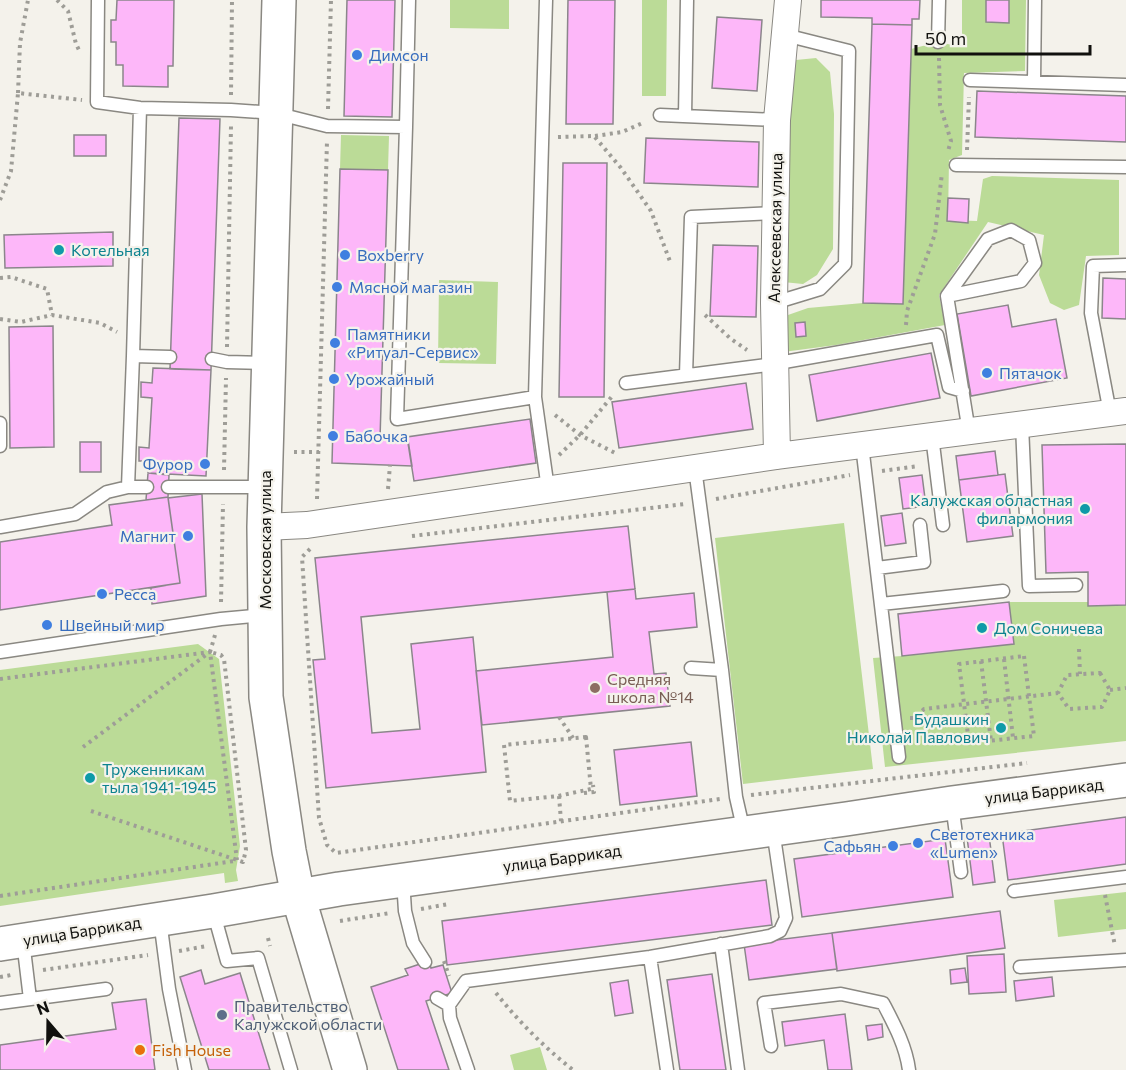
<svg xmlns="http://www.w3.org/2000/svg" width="1126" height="1070" font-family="Commissioner,sans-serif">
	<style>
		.green { fill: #bbdb97 }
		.building { fill: #fdb7f9; stroke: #8b868b; stroke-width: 1.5 }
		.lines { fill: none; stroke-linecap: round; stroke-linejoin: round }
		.lane-casing { stroke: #8a8882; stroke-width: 15 }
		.street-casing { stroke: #8a8882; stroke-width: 28 }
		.secondary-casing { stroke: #8a8882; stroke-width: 36 }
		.primary-casing { stroke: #8a8882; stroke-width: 36 }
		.path { stroke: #9e9d97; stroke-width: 4; stroke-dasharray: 3 4.5; stroke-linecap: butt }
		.lane { stroke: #fff; stroke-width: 12 }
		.street { stroke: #fff; stroke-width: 26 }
		.secondary { stroke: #fff; stroke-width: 33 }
		.primary { stroke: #fff; stroke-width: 33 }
		.shop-dot { fill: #3f7fe0; stroke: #f4f2eb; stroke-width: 2 }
		.culture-dot { fill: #0f9aa8; stroke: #f4f2eb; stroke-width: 2 }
		.education-dot { fill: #8d6e63; stroke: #f4f2eb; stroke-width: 2 }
		.service-dot { fill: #5c6f8a; stroke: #f4f2eb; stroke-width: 2 }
		.food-dot { fill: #e8710a; stroke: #f4f2eb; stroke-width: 2 }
		.labels { text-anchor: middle; stroke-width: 4.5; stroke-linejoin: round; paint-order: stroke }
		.shop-label { font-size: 16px; fill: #366cbe; stroke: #f4f2eb; text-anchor: start }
		.street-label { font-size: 16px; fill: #11110e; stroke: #f4f2eb }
		.culture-label { font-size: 16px; fill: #0d838f; stroke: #f4f2eb; text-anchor: start }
		.education-label { font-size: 16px; fill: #785e54; stroke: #f4f2eb; text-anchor: start }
		.service-label { font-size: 16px; fill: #4e5e75; stroke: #f4f2eb; text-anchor: start }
		.food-label { font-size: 16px; fill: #c56008; stroke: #f4f2eb; text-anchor: start }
	</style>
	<rect width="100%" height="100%" fill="#f4f2eb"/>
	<path class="green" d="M450,0H509V29L450,28Z
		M642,0H667L666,96H642Z
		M962,0H1026L1025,71L964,73L962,155L949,160L948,220L977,221L983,179L992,176L1119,180V255L1086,256L1079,305L1064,310L1050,303L1039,275L1044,235L988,222L939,295L945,325L836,345L783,352L788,315L808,308L863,303L903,304L911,49L938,42L962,47Z
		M816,58L830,72L834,114L833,249L817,275L803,284L783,282L790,83L796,60Z
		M341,135L389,136L388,170L340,169Z
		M439,280L498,282L496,364L438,363Z
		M844,523L873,769L743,784L715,538Z
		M1009,602H1088L1089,606L1126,605V741L885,767L873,658L902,656L1014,644Z
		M198,644L219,659L240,846L236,870L238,881L225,883L224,873L0,906V670Z
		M1126,892V929L1058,937L1054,900Z
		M540,1047L547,1070H514L510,1055Z"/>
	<path class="building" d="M117,0H174L173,66H168V87L123,86V65H116V42H111V20H116Z
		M347,0H395L392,117L344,116Z
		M568,0H615L613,124H566Z
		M821,0H920L919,19H912V25L872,24V18L821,17Z
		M986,0H1009V23L986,22Z
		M717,17L762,20L757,91L712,88Z
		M872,24L912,25L903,304L863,303Z
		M977,91L1126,96V142L975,137Z
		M179,118L220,119L211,370L170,369Z
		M74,135H106V156H74Z
		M646,138L759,142L758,187L644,183Z
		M563,163H607L604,397H559Z
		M340,169L388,170L380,439L408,440L412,466L332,463Z
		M948,198L969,199L968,223L947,221Z
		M113,232V266L5,268L4,235Z
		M713,245L758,246L756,317L710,316Z
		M1103,278L1126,279V319L1102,318Z
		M1008,305L1012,327L1056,319L1067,378L971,396L957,314Z
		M805,322L806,336L796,337L795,323Z
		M53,326L54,447L10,448L9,327Z
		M931,353L940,398L817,421L809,375Z
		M153,368L211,370L206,476L148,473L149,461H139V447L149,448L152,398L141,397V382L152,383Z
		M746,383L753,429L619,448L612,402Z
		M530,419L536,463L414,481L407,437Z
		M80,442H101V472H80Z
		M1126,444V605L1088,606V572L1046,573L1042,445Z
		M995,451L998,475L959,480L956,456Z
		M148,473L169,475L168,497L146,500Z
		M1005,474L1013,536L967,542L959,480Z
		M922,475L926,506L903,509L899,478Z
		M202,494L206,596L152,604L151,588L180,583L168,498Z
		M168,497L180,583L0,610V542L112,525L109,505Z
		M902,513L906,543L885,546L881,516Z
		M628,526L635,589L361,617L372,733L420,729L411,644L473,637L486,772L326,788L313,660L325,659L315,558Z
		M635,589L636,599L694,593L697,627L649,632L654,674L666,673L670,706L482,725L476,671L613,657L607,592Z
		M1009,602L1014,644L902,656L898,614Z
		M691,742L697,796L620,805L614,750Z
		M1126,817V864L1008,880L1002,834Z
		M984,835H989L995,882L973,885L967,837Z
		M945,839L953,897L802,917L794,859Z
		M766,880L772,925L447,965L442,921Z
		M1000,911L1005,948L837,971L832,933Z
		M832,933L837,969L749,980L744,944Z
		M1004,954L1006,992L969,994L967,956Z
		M429,961L431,968L443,965L452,993L426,1001L449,1070H398L371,987L408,975L405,969Z
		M965,968L967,982L951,984L950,970Z
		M201,970L205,984L240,973L270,1070H209L180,977Z
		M712,974L726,1070H680L667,980Z
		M1052,977L1054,996L1016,1001L1014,981Z
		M628,980L633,1013L615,1016L610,983Z
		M146,999L155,1070H0V1045L116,1029L112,1003Z
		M845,1014L852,1070H828L824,1040L785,1046L782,1022Z
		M882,1024L883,1037L868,1040L866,1026Z"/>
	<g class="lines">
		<defs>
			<path id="lane" d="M98,0L97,102L140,108L231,110L275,113L327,126L406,127L397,419L535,397L548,489
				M938,42L939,0
				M970,80L1126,85
				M1034,82L1035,0
				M660,115L777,120
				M685,116L687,0
				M406,127L409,0
				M956,165L1126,167
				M947,296L1021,281L1035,263L1029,240L1011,230L988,239L947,296L969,432
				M774,303L820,289L845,264L849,51L785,35
				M133,356L170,357
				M212,359L227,362L267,363
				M686,375L691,217L775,213
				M626,383L767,365L937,335L949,387L963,391
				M535,397L546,0
				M1110,413L1091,313L1093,266L1126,265
				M0,423V446
				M1022,425L1029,586L1076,585
				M932,436L943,525
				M862,445L899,757
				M695,468L722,670
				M128,487L133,356L140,108
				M168,487H264
				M0,527L75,514L107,492L128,487H147
				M877,568L924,562L920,525
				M881,604L1003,591
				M0,652L221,619L263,615
				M691,668L722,670L736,797L744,832
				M952,804L961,872
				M403,880L405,911L413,943L425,962
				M1014,891L1126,877
				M214,914L227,961L258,958L291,1070
				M160,920L169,989L185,1070
				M23,941L30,999
				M721,944L738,1070
				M650,957L667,1070
				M1020,967L1126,960
				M437,998L449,1005L450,1018L468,1070
				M0,1003L106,989
				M449,1005L466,981L650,957L770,936L780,931L786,918L773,830
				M771,1046L764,1003L841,994L883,1003C894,1024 906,1046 909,1070"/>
			<path id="street" d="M777,456L774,303L777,120L788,0
				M264,527L307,525L777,456L1126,411"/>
			<path id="secondary" d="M0,944L213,911L339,889L846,819L952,803L1126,780"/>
			<path id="primary" d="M279,0L264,527L266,697L289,851L298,896L350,1070"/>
		</defs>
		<use href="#lane" class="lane-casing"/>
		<use href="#street" class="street-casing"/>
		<use href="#secondary" class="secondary-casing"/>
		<use href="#primary" class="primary-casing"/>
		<path class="path" d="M57,0L68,11L76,44L79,50
			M939,58L940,105L951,141L948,151
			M18,93L20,43L28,0
			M231,95L232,0
			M328,109L331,0
			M595,136L622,132L645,122
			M558,137L594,136L621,168L651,211L671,264
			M967,150L969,97
			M0,200L11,171L18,93L82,100
			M0,278L11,277L47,289L52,315
			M705,315L731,339L747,350
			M0,319L21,322L52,315L100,323L117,332
			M906,325L907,311L935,234L942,173
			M227,347L231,126
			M555,415L580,435L617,454
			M294,452H319
			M559,455L580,435L614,394
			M224,470L226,378
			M882,471L919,466
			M388,489L390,465
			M317,499L327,141
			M716,499L850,475
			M412,536L685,504
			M310,549L302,557L319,818L327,845L336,853L720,799
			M221,602L223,504
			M215,635L210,652L237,860
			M1079,649L1080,674
			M1024,656L1034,736L969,743L959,664Z
			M1004,659L1013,738
			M981,661L991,741
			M1100,673L1110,690L1102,707L1069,709L1058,693L1067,675Z
			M0,679L210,652L83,747
			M1110,690L1126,688
			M559,717L573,738
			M910,718H914L924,709L1058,693
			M586,737L591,789L558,796L510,801L504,745Z
			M584,793L594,792L593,785
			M751,795L1027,763
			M559,796L561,821
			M91,811L243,862L246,850L224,659L221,655L210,652
			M1105,895L1115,946
			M0,896L234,861
			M421,909L449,904
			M340,921L390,913
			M268,938L270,946
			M179,951L207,946
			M444,961L449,976
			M43,970L148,955
			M0,977L11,975
			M496,993C519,1022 544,1047 573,1070"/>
		<use href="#lane" class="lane"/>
		<use href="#street" class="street"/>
		<use href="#secondary" class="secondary"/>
		<use href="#primary" class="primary"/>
	</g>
	<g class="shop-dot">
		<circle cx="357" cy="55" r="6"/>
		<circle cx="345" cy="255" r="6"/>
		<circle cx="337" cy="287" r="6"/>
		<circle cx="335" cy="343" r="6"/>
		<circle cx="987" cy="373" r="6"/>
		<circle cx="334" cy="379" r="6"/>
		<circle cx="333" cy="436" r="6"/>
		<circle cx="205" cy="464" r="6"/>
		<circle cx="188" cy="536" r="6"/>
		<circle cx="102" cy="594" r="6"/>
		<circle cx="47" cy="625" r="6"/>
		<circle cx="918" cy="843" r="6"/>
		<circle cx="893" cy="846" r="6"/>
	</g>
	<g class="culture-dot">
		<circle cx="59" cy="250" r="6"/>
		<circle cx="1085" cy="509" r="6"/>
		<circle cx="982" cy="628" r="6"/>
		<circle cx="1001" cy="728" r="6"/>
		<circle cx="90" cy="778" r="6"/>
	</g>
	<circle class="education-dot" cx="595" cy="688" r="6"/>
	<circle class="service-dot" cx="222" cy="1015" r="6"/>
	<circle class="food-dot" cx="140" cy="1050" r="6"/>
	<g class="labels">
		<g class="shop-label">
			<text x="369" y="61">Димсон</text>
			<text x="357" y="261">Boxberry</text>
			<text x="349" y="293">Мясной магазин</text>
			<text x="347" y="340">Памятники<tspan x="347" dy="18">«Ритуал-Сервис»</tspan></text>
			<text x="999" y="379">Пятачок</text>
			<text x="346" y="385">Урожайный</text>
			<text x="345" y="442">Бабочка</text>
			<text x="193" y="470" text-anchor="end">Фурор</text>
			<text x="176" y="542" text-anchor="end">Магнит</text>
			<text x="114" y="600">Ресса</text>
			<text x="59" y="631">Швейный мир</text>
			<text x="930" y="840">Светотехника<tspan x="930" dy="18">«Lumen»</tspan></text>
			<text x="881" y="852" text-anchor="end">Сафьян</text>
		</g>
		<g class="street-label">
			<text transform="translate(775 228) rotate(-89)" y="6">Алексеевская улица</text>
			<text transform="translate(265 540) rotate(-90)" y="6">Московская улица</text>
			<text transform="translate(1044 791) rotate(-7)" y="6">улица Баррикад</text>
			<text transform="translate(562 858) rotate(-8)" y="6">улица Баррикад</text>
			<text transform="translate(82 931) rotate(-9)" y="6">улица Баррикад</text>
		</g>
		<g class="culture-label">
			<text x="71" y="256">Котельная</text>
			<text x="1073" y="506" text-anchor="end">Калужская областная<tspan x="1073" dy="18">филармония</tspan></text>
			<text x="994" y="634">Дом Соничева</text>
			<text x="989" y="725" text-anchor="end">Будашкин<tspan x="989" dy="18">Николай Павлович</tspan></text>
			<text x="102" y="775">Труженникам<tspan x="102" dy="18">тыла 1941-1945</tspan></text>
		</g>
		<g class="education-label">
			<text x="607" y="685">Средняя<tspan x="607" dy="18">школа №14</tspan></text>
		</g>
		<g class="service-label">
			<text x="234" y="1012">Правительство<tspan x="234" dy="18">Калужской области</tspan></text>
		</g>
		<g class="food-label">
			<text x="152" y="1056">Fish House</text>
		</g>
	</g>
	<g transform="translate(48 1022) rotate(340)" stroke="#f4f2eb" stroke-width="4.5" paint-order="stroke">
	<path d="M0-4.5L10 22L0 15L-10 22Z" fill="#11110e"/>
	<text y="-9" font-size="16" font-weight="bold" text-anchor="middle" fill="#11110e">N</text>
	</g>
	<path d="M916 45v9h174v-9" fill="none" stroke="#11110e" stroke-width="3"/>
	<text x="925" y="45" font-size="18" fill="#11110e" stroke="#f4f2eb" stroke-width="4.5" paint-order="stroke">50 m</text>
</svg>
